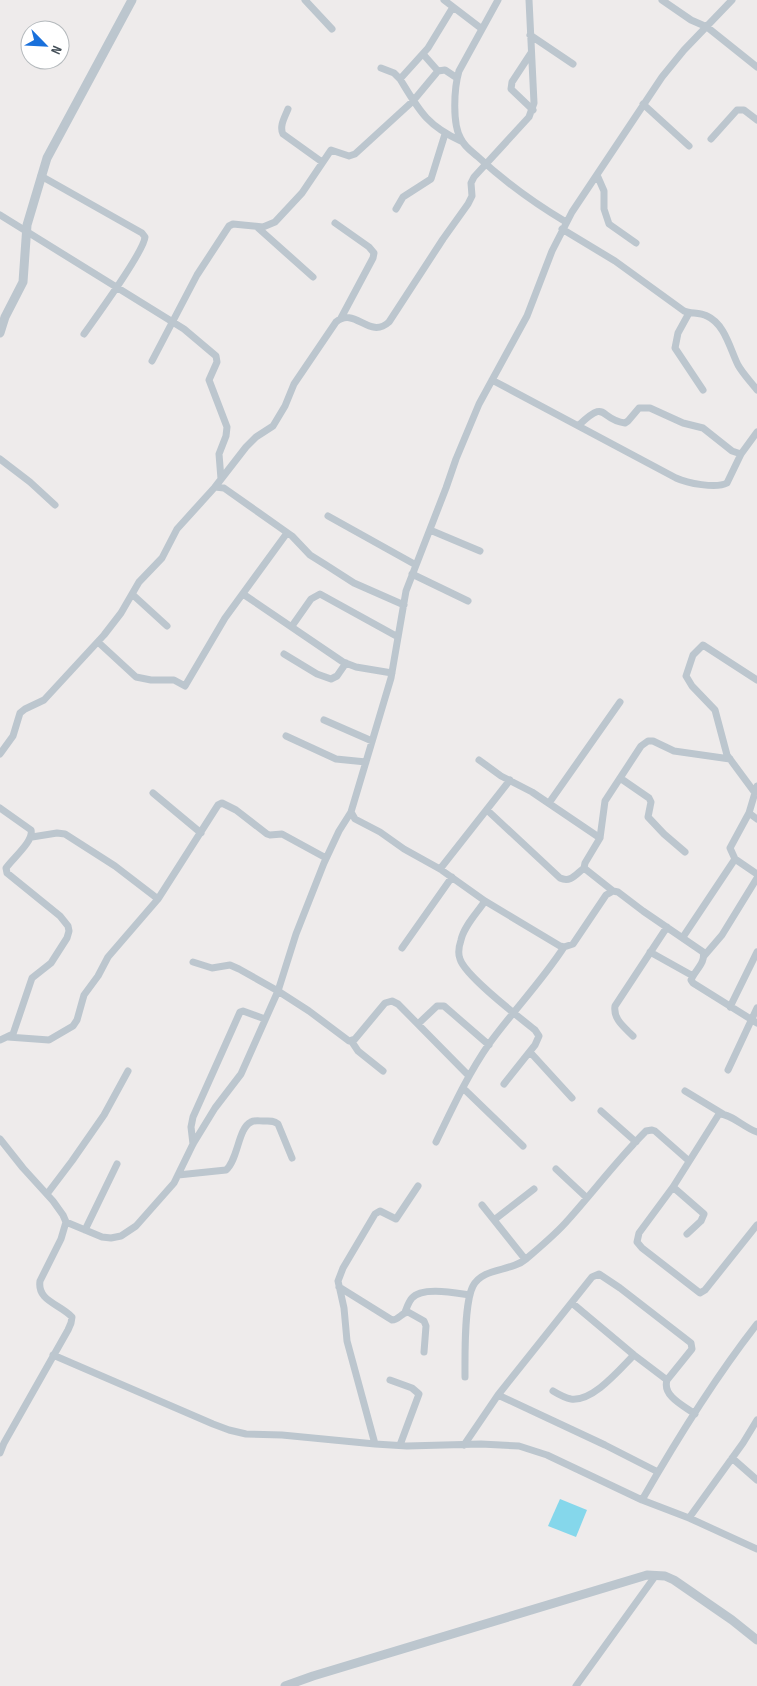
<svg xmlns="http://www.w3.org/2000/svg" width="757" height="1686" font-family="'Sofia Sans Condensed',sans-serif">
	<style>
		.water { fill: #85d7eb }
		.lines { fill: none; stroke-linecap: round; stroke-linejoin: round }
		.minor { stroke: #bcc6ce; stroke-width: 7 }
		.tertiary { stroke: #bcc6ce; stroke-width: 9 }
	</style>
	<rect width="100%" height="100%" fill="#eeebeb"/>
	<path class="water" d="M560,1499L587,1510L576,1537L548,1526Z"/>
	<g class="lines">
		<path class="minor" d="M305,0L332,29
			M444,0L482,29
			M498,0L459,71C454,88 452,124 461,139C464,146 471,151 477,156C504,181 534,203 566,222
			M662,0L691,20L707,27L757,67
			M732,0L684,50L662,77L572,212L552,251L527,316L479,404L456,459L446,488L406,591L391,678L351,812L355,819L380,832L404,849L440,869L485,901L560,946L564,947L573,944L606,895L613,891L618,892L643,911L703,952C706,963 695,970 691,980L693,983L757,1023
			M530,35L573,64
			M531,53L512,82L511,89L533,110
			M423,54L438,71
			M381,68L394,73L400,79C419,110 426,125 461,141
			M400,79L428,48L453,7
			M643,104L689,146
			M288,109C285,117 279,126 283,134L322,162
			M711,139L737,110H744L757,120
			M597,175L604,191V209L609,224L636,243
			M41,176L142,233L145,237C144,252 96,317 84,334
			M396,209L403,197L431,179L445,134
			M0,215L184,329L216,356L217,362L209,380L227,427L226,436L219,454L221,479
			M335,223L369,247L374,253L373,258L341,318
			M257,227L313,277
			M562,229L615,261L684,311C691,314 699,312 707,316C725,324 730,349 738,365C743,374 751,382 757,390
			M689,313L678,333L675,348L703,390
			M152,361L197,275L229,226L233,224L263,227L275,222L302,193L331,150L349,156L355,154L413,101L438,71L445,70L457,78
			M492,380L676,478C687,483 716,489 727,483L741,454L757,432
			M579,425C608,398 598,419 625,423L628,421L639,408H650L683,423L703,428L732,451L741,454
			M0,459L30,482L55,505
			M215,487L246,447L256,437L273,426L285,406L294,384L336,322C355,306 369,340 389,322L443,239L468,204L472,196L471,183L474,177L529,117L534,103L529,0
			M328,516L416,565
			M430,530L480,551
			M412,574L468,601
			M132,594L167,626
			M243,594L343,662L356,667L392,673
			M292,626L311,599L320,594L398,637
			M98,642L136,677L151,680H174L185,686L225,618L287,533
			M284,654L317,674L331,679L337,676L346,663
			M324,720L372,741
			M286,736L336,759L366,762
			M0,754L13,736L20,713L25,709L44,700L104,635L121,613L139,582L162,558L177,529L215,487L224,488L292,536L310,555L326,565L354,583L404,605
			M479,760L501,776L532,792L600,838
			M620,778L649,798L651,802L648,817L664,834L685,852
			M757,786L749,813L730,848L735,859L757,874
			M153,793L201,833
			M755,793L727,755L715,710L692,686L686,676L693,655L703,645L757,680
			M549,803L620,702
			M0,808L31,830C34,841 13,858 6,868L7,873L60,916L68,926L69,931L67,938L51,963L32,978L13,1034L0,1040
			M487,810L560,878C571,883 576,874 584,868
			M749,813L757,819
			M32,837L57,833L65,834L115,866L158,899
			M440,869L510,780
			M613,891L584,868L585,863L600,838L605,801L641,746L648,741H653L674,751L730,759
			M485,901C477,913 464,926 461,940C459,946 458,954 460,959C465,976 519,1017 535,1030L539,1036L535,1045L504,1084
			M683,937L735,859
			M402,948L452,877
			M650,952L693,976
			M704,956L722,935L757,878
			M193,962L212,968L230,965L239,969L278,991L309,1011L349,1041L355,1039L385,1003L392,1001L398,1004L469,1076
			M730,1007L757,952
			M418,1024L437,1006H444L489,1045
			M633,1036C624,1027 613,1019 615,1006L667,927
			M8,1037L49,1040L73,1026L77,1020L84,995L98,976L108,957L158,899L218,805L222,803L236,810L267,834L270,835L282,834L326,858
			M352,1042L358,1051L383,1071
			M530,1052L572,1098
			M728,1070L757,1008
			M463,1088L523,1146
			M685,1091L723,1114
			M601,1111L636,1142
			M757,1132C744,1128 732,1114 719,1114L673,1187L639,1233L637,1242L642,1248L700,1293L705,1290L757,1225
			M0,1139L23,1168L53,1201L63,1215L66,1222L61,1239L40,1281C37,1301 60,1304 72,1317L71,1323L68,1330L4,1443L0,1453
			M436,1142C452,1109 468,1074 489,1044C513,1011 542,981 564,947
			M193,1144L191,1127L193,1117L240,1012L243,1011L265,1019
			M556,1169L587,1198
			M178,1175L226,1170C238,1160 238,1128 251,1122C254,1120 259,1121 263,1121C269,1121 273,1120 278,1124L292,1158
			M673,1187L704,1214L701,1221L687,1234
			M47,1194L72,1161L104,1115L128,1071
			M482,1205L525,1259
			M494,1220L534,1189
			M66,1222L102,1237L111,1238L121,1236L136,1226L174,1183L193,1144L215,1108L241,1074L278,991L296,934L324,863L339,831L351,812
			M85,1230L117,1164
			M339,1287L392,1320C399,1320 401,1313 408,1312L424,1321L426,1326L424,1352
			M572,1303L634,1355L667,1380
			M405,1312C407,1307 409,1301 412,1298C422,1286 456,1293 470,1295
			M53,1355L213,1424L229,1430L246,1434L282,1435L375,1444L407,1446L481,1444L519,1446L547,1455L642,1500L689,1518L757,1549
			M465,1377C465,1355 464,1303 473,1286C483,1267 511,1272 526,1259C540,1247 556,1234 568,1220C594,1191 618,1159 646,1131L652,1130L655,1131L689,1161
			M390,1380L412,1388L419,1394L400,1445
			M553,1391C558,1394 565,1398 571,1399C593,1402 620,1369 634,1355
			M498,1395L605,1445L658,1472
			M375,1444L347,1341L344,1308L338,1281L343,1268L375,1214L380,1211L396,1219L418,1186
			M464,1445L498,1395L592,1277L599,1274L620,1288L691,1343L692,1349L667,1380C662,1396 684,1406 695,1414
			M732,1458L757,1480
			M642,1500C677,1439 714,1379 757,1324
			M689,1518L743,1443L757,1420
			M576,1686L656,1575"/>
		<path class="tertiary" d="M0,333L5,317L23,282L27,225L47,158L132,0
			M285,1686L313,1676L647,1575L665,1576L674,1580L732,1620L757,1640"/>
	</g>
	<g transform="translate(45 45) rotate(114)"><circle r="24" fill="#ffffff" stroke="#b4b9bc"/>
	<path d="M0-4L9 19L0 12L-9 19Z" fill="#1970db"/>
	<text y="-8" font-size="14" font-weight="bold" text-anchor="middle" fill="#444f58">N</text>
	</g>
</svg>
